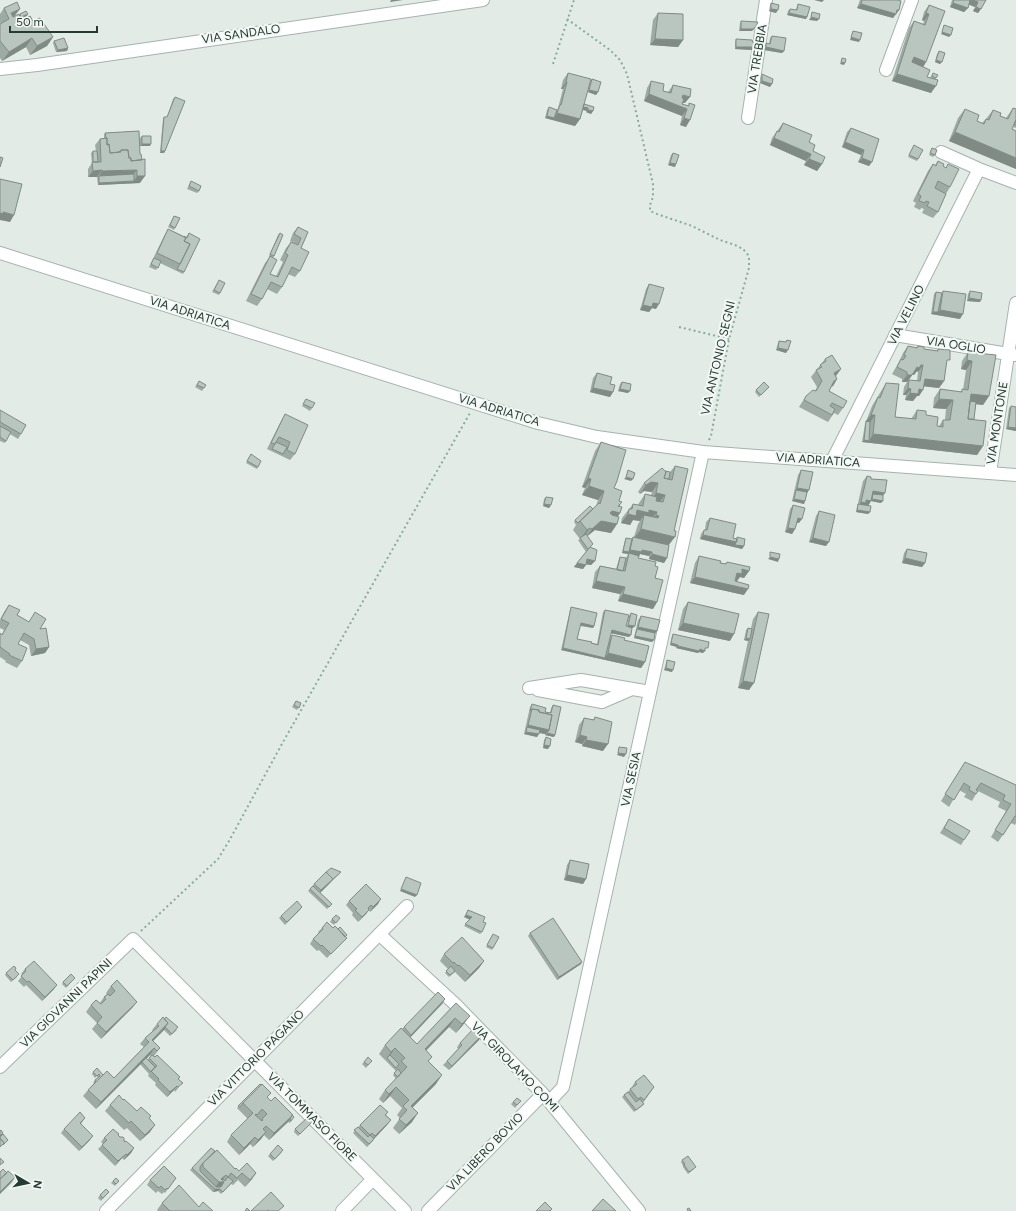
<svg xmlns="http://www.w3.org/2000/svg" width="1016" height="1211" font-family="Figtree,sans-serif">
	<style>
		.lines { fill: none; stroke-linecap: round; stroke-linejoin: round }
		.minor-casing { stroke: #a5b3ad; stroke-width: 14 }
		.tertiary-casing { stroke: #a5b3ad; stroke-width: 14 }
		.path { stroke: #85ac9d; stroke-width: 2; stroke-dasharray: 2 3; stroke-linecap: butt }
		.minor { stroke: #fff; stroke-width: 12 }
		.tertiary { stroke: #fff; stroke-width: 12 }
		.wall { fill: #9eaaa4; fill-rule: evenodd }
		.shaded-wall { fill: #818b86 }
		.building { fill: #b8c6bf; stroke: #818b86; fill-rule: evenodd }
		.labels { text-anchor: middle; stroke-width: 4; stroke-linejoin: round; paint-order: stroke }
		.street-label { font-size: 12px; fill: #243b33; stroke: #f3f8f5 }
	</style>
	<rect width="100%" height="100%" fill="#e2ebe6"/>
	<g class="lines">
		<defs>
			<path id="minor" d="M0,69L37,65L483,0
				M886,70L912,0
				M748,118L766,0
				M941,152L979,169L1016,183
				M895,335L1014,355
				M832,461L979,169
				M990,473L1016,303
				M529,688L581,680L650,692
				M538,690L602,702L632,689
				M379,934L456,1005L543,1094L639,1211
				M0,1067L133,939L405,1211
				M550,1101L563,1087L703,452
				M106,1211L407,906
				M342,1211L373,1179
				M428,1211L543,1094"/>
			<path id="tertiary" d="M0,253L538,423L597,437L703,452L1016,475"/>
		</defs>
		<use href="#minor" class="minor-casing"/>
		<use href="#tertiary" class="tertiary-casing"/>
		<path class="path" d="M567,19L610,50L620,60L627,74L653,184V197L650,205V211L657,214L692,226L720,240L735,245L743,249L748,255L749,259V268L729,339L711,436L708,442
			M553,64L574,0
			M679,327L729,339
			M141,931L218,859L229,841L283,742L470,413"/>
		<use href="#minor" class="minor"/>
		<use href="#tertiary" class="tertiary"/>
	</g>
	<path class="wall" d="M860,0H898L899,10L893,18L857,8Z
		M952,0H986L978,13L973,11L975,7L969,4L968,8L964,12L950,7Z
		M771,3L776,13L769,11L770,5Z
		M798,4L807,17L806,19L787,15L788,11L790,9L796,10L797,6Z
		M929,5L926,62L923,67L927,77L930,78L933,73L936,78L931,93L892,81L909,28L914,21L923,24L924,21L922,20L924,12Z
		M4,8L14,17L19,15L20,14L27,16L21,19L22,21H33L53,37L47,46L30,55L26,47L2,61L0,58V24H1L0,22V14Z
		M658,13L683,40L678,47L650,45L653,20Z
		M741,21L755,28L752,31H739L740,23Z
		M772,36L784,51L782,53L764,50L765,46L766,43L769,44L770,38Z
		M736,39L755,47L753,50L735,49V42Z
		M54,41L68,48L67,51L56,52L53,43Z
		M939,51L940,64L935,62L937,54Z
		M568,73L584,104L593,111L591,114L586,112L587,111L583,110L580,119L575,126L545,118L547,110L549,107L557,110L558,108L563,89H561L563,80Z
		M762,74L770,87L760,83L761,76Z
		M592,79L598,92L596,95L588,92L591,81Z
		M651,81L663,91L668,92L673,85L685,103H683L682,104L688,106L689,103L686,127L680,125L682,116L644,101L647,88Z
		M175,97L165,151L164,153H160L163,119L164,117H167L173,99Z
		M1013,108L1016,109V128L1013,127L1012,129L1016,131V169L949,141L958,118L965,109L977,121L982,123L986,119L993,110L1000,116L1006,118Z
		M783,123L809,142L813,151L822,164L817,171L804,165L806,161L770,145L772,138Z
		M851,128L879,139L869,166L858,162L861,155L842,147L847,132Z
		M139,131L140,183L98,185L97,177H88V169L92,163L91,153L93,151H96L95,145L100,139L104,138V135L105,133Z
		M142,136L150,146H140V138Z
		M914,145L918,159L917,161L908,157Z
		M932,148L935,155L933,157L929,155Z
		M673,153L676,164L675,167L668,165L671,155Z
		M938,161L943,166L946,168L948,164L950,187L946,194L938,212L933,218L922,213L924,209L921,208L920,210L914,207L916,203L913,201L928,171L933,164L935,165Z
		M191,181L199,191L197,193L187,189Z
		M174,216L175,228L174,230L168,227Z
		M298,227L308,232L301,248L300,271L295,277L288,274L282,287L277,294L267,289L262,299L257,306L246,301L265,263L270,257L269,256L278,235L280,233L274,256L273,258L270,274L276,276L283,262L280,260L286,248L291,242L297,244L290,241L293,233Z
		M168,229L186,237L189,233L184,272L183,274L160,263L156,270L149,267L164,236Z
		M219,280L220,293L219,295L212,292Z
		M649,284L656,309L652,308L649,312L640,310L646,289Z
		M943,291L960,319L931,314L934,294L936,292L942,293Z
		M970,291L980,302L967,301L968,294Z
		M787,340L786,353L776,350L778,343L779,341L785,342Z
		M908,346L916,348L918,346L924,349L937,351L938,349L946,365L944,381L939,388L924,386L919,396H917L913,401L905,400L906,395H903L904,387L907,382H902V379L892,374L899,362L903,353ZM917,371L918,372L917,381L909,380L913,374L914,375Z
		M968,352L989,396L983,405L976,404L974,419L983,446L977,455L862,442L865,424L872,406L886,383L895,417L911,419L917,410L926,415L937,426H939L943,420H945L946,409L933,408L934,398L940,389L960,392L963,390L966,370L961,369L962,361Z
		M825,359L837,379L833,386L831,387L829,391L843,408L838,415L834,413L828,422L799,407L806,396L815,391L817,387L811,377Z
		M597,373L610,384L613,392L610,397L590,392L593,378Z
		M199,381L204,388L202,391L195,387Z
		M622,382L628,393L618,391L620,384Z
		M769,387L759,397L755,392L756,390Z
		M306,399L312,408L310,411L302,406Z
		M1011,406L1016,407V431L1006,429L1009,408Z
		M0,410L21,434L18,439L10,434L5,443L0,441Z
		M285,414L295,454L290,460L267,449L281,421Z
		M601,442L614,488L619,501L620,513L618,516L617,524L611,533L595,530L587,536L590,547L595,561L591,565L586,564L583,569L574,567L586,552L578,540L580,539L573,530L576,525L574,522L575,520L593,509L596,506L598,500L582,495L585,488L582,487L595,451Z
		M251,454L258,467L257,469L246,463Z
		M675,466L669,546L667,558L664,563L649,559V556L640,554L638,558L655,566L657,602L653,609L618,601L620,594L592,588L595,572L600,566L616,569L619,559L620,557L626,558L628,554L622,553L625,540L626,538L632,539L633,537H634L638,524L640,521L633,520L630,525L621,523L622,518L633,504L638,505L639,503L645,494L651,495L652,492L644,491L640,494L638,492L644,483L665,471L670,472Z
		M801,470L807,492L805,501L804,504L792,501L798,475Z
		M867,476L871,479L883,495L881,503L871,501L868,506L870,512L868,514L856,512L863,481Z
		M546,497L551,505L549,508L543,506L544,499Z
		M793,505L799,523H797L795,529L792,534L785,532L790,509Z
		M819,511L826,546L809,542L816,516Z
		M710,518L733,538L736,539L737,537L744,546L742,549L700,539L701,534L704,530H705L706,522Z
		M907,549L925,563L922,567L902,563L904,553Z
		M699,556L725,564L727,562L749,571L744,578L740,577L737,581L735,580V581L744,595L690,583L695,563Z
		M688,602L730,641L678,630L683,609Z
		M9,605L17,615L40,629L49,647L45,653L31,656L29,645L20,640L18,644L22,661L17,668L5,662L6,661L0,657V633L2,634L4,630L0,628V620L4,612Z
		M571,607L594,626L593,628L580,626L577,639L597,644L603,612L605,610L627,627L629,616L631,613L633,628H632L629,637L611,633L610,639L612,635L624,640L645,662L641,668L561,650L570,610Z
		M758,612L749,690L738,688L748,641L744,640L746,630L748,628H751L753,619Z
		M641,616L655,633L652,642L634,638L638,620Z
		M673,634L706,651L705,650L703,653L699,652L698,653L676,648L677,647L670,645L672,636Z
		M667,660L672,672L664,670L666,663Z
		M296,701L301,703L297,710L292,707Z
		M532,704L545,712L550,713L551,708L553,705L555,735L554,737L545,735V734L539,733L537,737L524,734L530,707Z
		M595,717L603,751L582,746V744L575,742L579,725L584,718L593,720Z
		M546,737L548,749L543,748L544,740Z
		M965,762L1016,785V823L1015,825L1011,823L998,842L991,837L1006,811L998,807L1000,802L976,790V794L972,801L964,797L966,794L959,790L949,807L941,801Z
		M949,819L964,840L961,845L940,833Z
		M570,860L586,879L583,884L564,880L567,865Z
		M326,872H341L320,893L332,904L327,909L308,891L314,884Z
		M349,901L378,904L370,912L369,910L366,914L358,922L352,915L353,913L346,905Z
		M301,909L285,925L279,918L281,916Z
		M468,910L483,922L482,932L480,934L464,926L470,920L464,917Z
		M332,919L338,920L334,925L330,922Z
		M322,928H333L346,937L343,942L327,958L319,950L317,951L310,944L313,939L319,933L318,932Z
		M530,933L581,964L557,980L528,936Z
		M493,934V948L492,950L486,947Z
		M475,951L484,961L479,968L465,982L455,972L449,977L445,973L448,969L440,961L444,954Z
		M25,969L57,985L54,989L42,1001L26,985L24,987L18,981L23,975L21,974Z
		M15,970L17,977L11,982L5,975L6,973Z
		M75,978L66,988L62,984L63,982Z
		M111,986L137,1002L132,1008L101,1039L92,1029L97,1023L86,1012L91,1005L100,1003L104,997L107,994L106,993Z
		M445,999L442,1004L410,1037L417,1044L456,1003L463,1025L456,1033L449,1027L426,1051L432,1057L428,1062L436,1084L413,1107L412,1122L399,1134L393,1128L400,1118L397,1115L402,1108L390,1096L383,1103L379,1099L385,1090L396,1079L393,1075L396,1071L379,1054L385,1045L404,1027Z
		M157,1024L177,1030L170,1036L164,1030L153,1041L160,1048L154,1056L179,1079V1087L175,1092L174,1090L167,1097L155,1085L156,1083L148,1076L149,1074L140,1064L96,1109L83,1096L88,1090L94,1083H93L95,1080L98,1077L97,1076L95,1078L92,1074L93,1072L114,1078L144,1047L140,1044L145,1038L153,1031L152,1030ZM150,1055L151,1056L147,1060L146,1059Z
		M479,1040L449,1070L443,1065L447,1061L458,1049L457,1047L460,1043Z
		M364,1062L370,1063L366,1068L362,1064Z
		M635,1082L654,1087L643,1103L644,1104L642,1106L634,1112L622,1097L624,1095L633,1087H632Z
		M260,1084L268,1098L271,1101L294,1117L290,1123L288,1122L269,1140L264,1135L261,1139L253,1147L250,1144L239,1155L227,1142L231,1135L248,1119L237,1108Z
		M123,1100L137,1111L151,1116L149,1119L150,1132L140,1141L127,1128L124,1130L105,1111L110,1105Z
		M513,1102L519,1103L515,1108L511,1104Z
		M388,1112L386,1115L391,1120L387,1125L374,1139L373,1141L367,1147L353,1133L360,1125Z
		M85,1118L81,1124L90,1140L79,1151L61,1133L64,1129Z
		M310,1124L298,1136L294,1132L295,1129Z
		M118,1135L134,1148L131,1153L124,1160L122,1158L115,1166L98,1149L103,1144L101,1142L104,1138Z
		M215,1151L235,1169L239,1171L256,1173L252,1179L245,1187L238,1180L233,1185L231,1184L221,1194L218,1191L213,1192L190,1170L192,1168Z
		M282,1152L273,1161L268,1156L270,1154Z
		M682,1160L694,1169L688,1174L683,1167V1166L681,1162Z
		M176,1178L165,1193L164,1192L162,1194L158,1191L156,1193L147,1185L150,1180Z
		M113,1181H119L115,1186L111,1183Z
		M109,1192L101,1201L98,1198L100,1195Z
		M162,1203L199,1207L213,1211H158L157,1210Z"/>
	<path class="shaded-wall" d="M391,0H403L390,2Z
		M814,0H824L822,2Z
		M970,0H972L978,2L975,7L967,4Z
		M953,3L968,8L964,12L950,7Z
		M861,4L897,10H899L893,18L857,8Z
		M976,7L981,9L978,13L973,11Z
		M20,9L13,18L9,19L11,13Z
		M771,9L778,10L776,13L769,11Z
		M789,13L807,17L806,19L787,15Z
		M926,13L929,14L924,21L922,20Z
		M28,14L27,16L20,19L21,17Z
		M811,17L819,19L817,21L809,20Z
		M756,26L752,31H739L741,29Z
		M942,32L951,35L949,37L941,34Z
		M53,37L47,46L30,55L37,46Z
		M851,37L860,40L859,42L850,40Z
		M32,38L26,47L2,61L9,52Z
		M655,39L683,40L678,47L650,45Z
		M736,47H755L753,50L735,49Z
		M766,47L784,51L782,53L764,50Z
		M68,48L67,51L56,52L58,50Z
		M914,57L926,62L922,69L910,64Z
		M936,60L942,62L940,64L935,62Z
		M841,62L845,63L844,65L840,64Z
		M897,74L936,86L931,93L892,81Z
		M762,81L772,84L770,87L760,83Z
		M566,82H567L563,89H561Z
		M589,90L598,92L596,95L588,92Z
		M649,94L687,109L682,116L644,101Z
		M683,95L690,97L685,103L678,102Z
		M583,107L588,108L587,111L581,109Z
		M588,110L593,111L591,114L586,112Z
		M557,113L580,119L575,126L545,118L547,116L554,118Z
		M684,118L690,120L686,127L680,125Z
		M955,132L1016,158V169L949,141Z
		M774,138L811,154L806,161L770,145Z
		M845,142L864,150L861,155L842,147Z
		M142,144H151L150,146H140Z
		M161,151H165L164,153H160Z
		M862,158L872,162L869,166L858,162Z
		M809,159L822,164L817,171L804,165Z
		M670,163L676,164L675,167L668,165Z
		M102,170L97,177H88L93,171Z
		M137,170L132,176H99L102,171Z
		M137,176H145L140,183L98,185L99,183L134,181Z
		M3,212L14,215L10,222L0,220V213Z
		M969,298L981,300L980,302L967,301Z
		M653,303L659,304L656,309L652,308L649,312L640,310L643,305Z
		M940,310L963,314L960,319L931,314L933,312H938Z
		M778,348L788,350L786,353L776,350Z
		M967,360L972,361L966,370L961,369Z
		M921,365H923L918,372L917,371L914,375L912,374L917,367Z
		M841,369L836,376L829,380L834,373Z
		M907,375H912L907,382H902Z
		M837,379L833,386L829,388L834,381Z
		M925,379L944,381L939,388L920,386Z
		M593,388L613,392L610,397L590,392Z
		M908,388L911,389L906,395H903Z
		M620,389L630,391L628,393L618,391Z
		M919,389L923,390L919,396H917L913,401L905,400L910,393Z
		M971,394L989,396L983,405L966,403Z
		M939,399L953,400L946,409L933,408Z
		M871,415H875L869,424L866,421Z
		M1008,427L1016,428V431L1006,429Z
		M873,434L983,446L977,455L862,442L864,440L869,441Z
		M626,477L633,479L631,481L624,479Z
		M588,478L591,479L585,488L582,487Z
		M651,482L658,483L652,492L644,491L640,494L646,485Z
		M589,486L604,491L598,500L582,495Z
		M797,488L809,490L806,495L796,490L794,492Z
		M873,491L885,493L882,497L871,496Z
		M656,493L665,495L658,504L650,502Z
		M794,499L805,501L804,504L792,501Z
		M871,499L883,501L881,503L871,501L868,506L858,507L861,502Z
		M622,502L616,511L620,513L614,522L617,524L611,533L595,530L585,538L592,529Z
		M544,504L551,505L549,508L543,506Z
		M637,510H649L657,512L650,521L644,515L640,521L633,520L630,525L621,523L628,514Z
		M857,510L870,512L868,514L856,512Z
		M656,515L659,516L653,525L650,524Z
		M798,518L802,519L799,523L795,522Z
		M590,528L584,537L580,539L587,530Z
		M788,528L795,529L792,534L785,532Z
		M641,529L675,537L668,546L634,538Z
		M703,535L737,542L734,547L700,539Z
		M813,538L829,542L826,546L809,542Z
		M735,545L744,546L742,549L734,547Z
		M630,550H642L652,552L649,556L640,554L639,557L629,553L628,554L622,553L623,551L629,552Z
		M652,554L667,558L664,563L649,559Z
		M770,557L779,559L778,562L768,559Z
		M905,558L925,563L922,567L902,563Z
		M587,559L595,561L591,565L584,564Z
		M577,563L586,565L583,569L574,567Z
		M742,569L749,571L744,578L740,577L737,581L732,580L737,573Z
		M695,577L748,589L744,595L690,583Z
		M596,581L625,587L620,594L592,588Z
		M623,594L657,602L653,609L618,601Z
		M581,623L594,626L593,628L579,625Z
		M683,623L734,634L730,641L678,630Z
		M628,625L635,626L633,628L627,627Z
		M638,627L657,631L654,635L637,629Z
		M612,630L631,635L629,637L610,633Z
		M635,636L654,640L652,642L634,638Z
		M746,638L750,639L748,641L744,640Z
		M671,643L678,645L677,647L670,645Z
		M678,646L700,649L705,651L703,653L699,652L698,653L676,648Z
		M49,647L45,653L31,656L36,649Z
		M563,648L605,658L608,653L645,662L641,668L561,650Z
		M666,668L673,670L672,672L664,670Z
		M743,681L754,683L749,690L738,688Z
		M528,725L549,730L545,734L526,730L527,727Z
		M526,732L539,734L537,737L524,734Z
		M547,733L555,735L554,737L545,735Z
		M580,735L587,737L582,744L575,742Z
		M586,740L608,744L603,751L582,746Z
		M544,745L550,746L548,749L543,748Z
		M618,753L626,754L624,757L617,755Z
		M567,875L586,879L583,884L564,880Z
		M333,879L330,883L318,895L321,890Z
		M401,889L417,895L415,897L400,891Z
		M381,899L378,904L370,912L373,907Z
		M369,910L366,914L358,922L362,917Z
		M466,915L472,917L471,920L464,917Z
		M484,961L479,968L465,982L470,975Z
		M582,962L581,964L557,980L559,977Z
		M57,985L54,989L42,1001L45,997Z
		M445,999L442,1004L408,1040L411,1035Z
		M137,1002L132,1008L101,1039L106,1032Z
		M470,1016L463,1025L456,1033L462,1024Z
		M455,1018L449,1027L418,1058L425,1049Z
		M168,1023L164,1030L147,1047L152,1040Z
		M482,1035L479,1040L449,1070L452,1066Z
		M154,1048L150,1055L96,1109L101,1102Z
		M395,1048L389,1057L387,1058L391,1052Z
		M442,1075L436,1084L405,1115L411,1106Z
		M177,1086L174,1090L167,1097L170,1092Z
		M396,1087L390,1096L383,1103L389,1094Z
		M418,1113L412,1122L399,1134L406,1125Z
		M293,1115L288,1122L269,1140L274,1133Z
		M391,1120L387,1125L372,1141L375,1136Z
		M155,1125L150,1132L140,1141L145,1135Z
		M266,1132L261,1139L253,1147L258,1140Z
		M93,1136L90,1140L79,1151L82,1147Z
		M255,1137L250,1144L239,1155L244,1148Z
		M134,1148L131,1153L124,1160L127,1155Z
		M126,1154L122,1158L115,1166L118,1161Z
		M231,1173L218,1191L213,1192L215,1189H214L221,1179L226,1175L221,1182H224Z
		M256,1173L252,1179L245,1187L250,1180Z
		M15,1177L12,1182L0,1194V1192Z"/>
	<path class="building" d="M862,0H898L901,1L899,10H897L896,14L861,4Z
		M954,0H970L968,8L953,3Z
		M972,0H986L981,9L976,7L978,2Z
		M17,2L20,9L11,13L13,17L19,14L22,21L30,16L33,21L40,18L53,37L37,46L32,38L9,52L0,41V24L9,19L4,8Z
		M771,3L779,5L778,10L771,9Z
		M798,4L810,7L807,17L789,13L790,9L797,10Z
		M929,5L945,11L926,62L914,57L912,62L930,70L927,77L938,80L936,86L897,74L914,21L925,25L929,14L926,13Z
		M26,11L28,14L21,17L20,14Z
		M812,12L820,14L819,19L811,17Z
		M658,13L683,14V40L655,39Z
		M741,21L758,22L756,26L753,29H741Z
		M944,25L953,28L951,35L942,32Z
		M853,31L862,33L860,40L851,37Z
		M772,36L786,38L784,51L766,47V43L770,44Z
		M64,38L68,48L58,50L54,41Z
		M736,39L752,40L755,47H736Z
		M939,51L945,53L942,62L936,60Z
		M842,58L846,59L845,63L841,62Z
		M568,73L591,79L580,119L557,113L560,105H561L567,82H566Z
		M933,73L938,75L936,78L932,76Z
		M762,74L773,79L772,84L762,81Z
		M592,79L601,82L598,92L589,90Z
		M651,81L664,84L663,91L671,93L673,85L691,89L690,97L683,95L682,98L684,99L682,104L689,106V103L695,105L690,120L684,118L687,109L649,94Z
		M175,97L185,101L165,151H161L164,117H167Z
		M584,104L594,107L593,111L588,110V108L583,107Z
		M549,107L557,110L554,118L547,116Z
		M1013,108L1016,109V120L1012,129L1016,131V158L955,132L965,109L979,115L977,121L984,124L986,119L989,120L993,110L1001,113L1000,116L1008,119Z
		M1016,120V125L1014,124Z
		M783,123L812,135L809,142L815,145L813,151L825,157L822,164L809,159L811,154L774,138L777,131L779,132Z
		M851,128L879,139L872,162L862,158L864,150L845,142Z
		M139,131L140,154H141L142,160L131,161V158H129L128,150H121L119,152L110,153L109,144L107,145V138H106L105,133Z
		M142,136H151V144H142Z
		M107,138V145L109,144L110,153L121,152V150H128L129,158H131V161L145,159V176H137V170L102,171V170L93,171L92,162H101L100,139Z
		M914,145L923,150L918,159L909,155Z
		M932,148L937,150L935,155L930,153Z
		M93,151H97L98,162H93Z
		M673,153L679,155L676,164L670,163Z
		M0,157L3,158L0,167Z
		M938,161L944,164L943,166L946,168L948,164L959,169L950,187L938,181L935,188L946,194L938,212L927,206L929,202L926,201L925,203L919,201L921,196L918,194L933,164L936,166Z
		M134,174V181L99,183V176Z
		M0,179L22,184L14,215L3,212V214L0,213Z
		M191,181L201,186L199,191L189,186Z
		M174,216L180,218L175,228L170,225Z
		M298,227L308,232L301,248L309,252L300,271L292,267L282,287L271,282L262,299L251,294L270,256L277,260L270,274L278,277L288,255L285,253L291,242L298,245L301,238L294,234Z
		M168,229L186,238L184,241L190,244L180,264L157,253Z
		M189,233L200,239L184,272L177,269L180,264L190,244L184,241L186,238L184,236L187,238Z
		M280,233L283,235L274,256L270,254Z
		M154,258L161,261L158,268L151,264Z
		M219,280L225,283L220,293L214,290Z
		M649,284L664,288L659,304L653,303L652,307L643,305Z
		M943,291L966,294L963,314L940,310Z
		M970,291L982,293L981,300L969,298Z
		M936,292L942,293L938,312H933Z
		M787,340L791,341L788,350L778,348L779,341L786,342Z
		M908,346L917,348L918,346L924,347V349L938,351V349L950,350V360H947L944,381L925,379L923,390L919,389L918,394L910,393L911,389L908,388L909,380L920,381L923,365H921L919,368L917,367L912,375H907V372L897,367L901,359L903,360L906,356L904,355Z
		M968,352L996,355L989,396L971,394L968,419L986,421L983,446L873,434L875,415H871L878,397L880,398L886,383L899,384L895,417L916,419L917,410L926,411V415L938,417L937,426L943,427V420H950L953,400L939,399L940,389L962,392V389L968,390L972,361L967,360Z
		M832,355L841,369L834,373L837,379L834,381L829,391L847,401L843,408L832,403L830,406L835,409L832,415L804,400L806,396L813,390L816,391L822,381L816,370L822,367L820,365L826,361L825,359Z
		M597,373L612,377L610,384L615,385L613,392L593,388Z
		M199,381L206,385L204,388L197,385Z
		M622,382L631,384L630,391L620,389Z
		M764,382L769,387L761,395L756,390Z
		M306,399L315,403L312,408L303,404Z
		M970,401L976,402L974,419H968Z
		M1011,406L1016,407V428L1008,427Z
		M0,410L26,425L21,434L0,422Z
		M285,414L308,425L295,454L287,450L290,442L279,437L275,444L271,443Z
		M866,421L870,422L869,441L864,440Z
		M0,426L11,432L6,441L0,437Z
		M276,442L287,447L283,454L272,449Z
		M601,442L626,450L617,481L614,488L622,491L619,501L622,502L618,506L622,507L620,513L612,511L610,513L612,515L619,517L617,524L601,521L592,529L590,528L587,530L580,521L599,503L600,504L604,491L589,486L591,479L588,478Z
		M251,454L261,461L258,467L247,461Z
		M675,466L688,469L674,531H676L675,537L641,529L644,515L658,518L659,516L656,515L657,512L649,510V513L637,510L636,516L628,514L629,509H632L633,504L643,506L645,494L657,497L656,501L663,502L665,495L656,493L658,483L651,482L646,485L644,483L662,468L666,472L664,478L672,480Z
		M628,470L635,473L633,479L626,477Z
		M801,470L813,472L809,490L797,488Z
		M665,471L670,472L669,479L664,478L666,472Z
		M867,476L871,477V479L887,480L885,493L873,491L871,501L866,500V503L861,502Z
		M796,490L807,492L805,501L794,499Z
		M873,494L883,495V501L872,499Z
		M546,497L553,498L551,505L544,504Z
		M858,504L871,506L870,512L857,510Z
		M793,505L805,508L802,519L798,518L795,529L788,528Z
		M590,506L593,509L580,521L578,523L575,520Z
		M819,511L835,515L829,542L813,538Z
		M710,518L736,524L733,538L737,539V542L703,535L704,530H707Z
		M586,534L593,544L588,549L580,538Z
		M633,537L669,545L667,558L652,554V552L642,550V552L630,550Z
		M737,537L745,539L744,546L735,545L737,539Z
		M626,538L632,539L629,552L623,551Z
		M590,547L597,550L595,561L587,559L586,565L577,563Z
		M907,549L927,553L925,563L905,558Z
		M770,552L780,554L779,559L770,557Z
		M629,553L639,556L638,558L656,562L655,566L658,567L655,578L663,580L657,602L623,594L625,587L596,581L600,566L625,571Z
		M699,556L721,561L720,563L726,564L727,562L750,567L749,571L742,569V574L737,573L735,581L749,585L748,589L695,577Z
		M620,557L626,558L623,571L617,570Z
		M688,602L739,614L734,634L683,623Z
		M9,605L20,610L17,615L29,622L35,612L46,619L40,629L46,628L49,647L36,649L34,639L24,633L18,644L27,648L22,661L9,655L10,654L0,647V633L2,635L9,623L1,619Z
		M571,607L597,613L594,626L581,623L577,639L592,642L591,643L598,645L605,610L629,615L626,626L632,628L631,635L612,630L605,658L563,648Z
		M758,612L769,614L754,683L743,681Z
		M631,613L637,615L635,626L628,625Z
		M641,616L660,620L657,631L638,627Z
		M748,628L752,629L750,639L746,638Z
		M637,629L655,633L654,640L635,636Z
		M673,634L709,642L708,648H705V651L700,649L699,651L678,646V645L671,643Z
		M612,635L625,638L624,640L649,646L645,662L608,653Z
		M667,660L675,662L673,670L666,668Z
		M296,701L301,703L299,708L294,705Z
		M532,704L546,708L545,712L551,713L553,705L561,707L555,735L547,733L549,730L552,715L539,712V710L532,709L530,711Z
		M532,709L539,710V712L552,715L549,730L528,725Z
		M595,717L612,722L608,744L586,740L587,737L580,735L584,718L594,720Z
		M527,727L540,730L539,734L526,732Z
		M546,737L551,739L550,746L544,745Z
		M619,747L627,748L626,754L618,753Z
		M965,762L1016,785V816H1015L1003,835L995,830L1011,804L1003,800L1005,795L981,783L976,790L978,791L976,794L969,790L970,787L964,783L954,800L945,794Z
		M949,819L970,831L964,840L944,828Z
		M570,860L589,864L586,879L567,875Z
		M331,868L341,872L331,881L333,879L326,872Z
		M326,872L333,879L321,890L314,884Z
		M406,877L421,883L417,895L401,889Z
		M366,884L381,899L373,907L371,905L368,908L369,910L362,917L355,910L357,909L349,901Z
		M313,886L332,904L329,907L310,889Z
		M297,901L302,907L287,922L281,916Z
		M468,910L485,917L483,922L486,923L482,932L465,924L472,917L466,915Z
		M336,915L340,918L336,923L332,919Z
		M553,918L582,962L559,977L530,933Z
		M327,922L333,928L335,926L347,938L331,954L322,945L321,946L313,939L323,929L322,928Z
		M340,927L347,935L345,937L338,929Z
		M493,934L499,937L493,948L487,945Z
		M462,937L484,961L470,975L459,965L458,966L454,962L453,963L444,954Z
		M34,961L57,985L45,997L29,981L27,982L21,976L26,971L25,969Z
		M14,966L16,968L15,970L19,974L13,980L6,973Z
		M451,966L455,971L450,975L446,971Z
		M71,974L75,978L67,986L63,982Z
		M117,980L137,1002L106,1032L97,1023L102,1017L91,1005L96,1000L101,1004L106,999L104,997L108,994L110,996L115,991L111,986Z
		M438,992L445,999L411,1035L404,1027Z
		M456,1003L470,1016L462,1024L455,1018L425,1049L432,1057L428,1061L442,1075L411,1106L418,1113L406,1125L399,1119L407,1110L403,1106L409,1100L396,1087L389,1094L385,1090L407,1067L401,1061L405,1058L395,1048L391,1052L385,1045L401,1028L417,1044Z
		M163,1017L168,1023L152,1040L160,1048L157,1051L154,1048L101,1102L88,1090L107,1071L114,1078L149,1042L145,1038L159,1026L157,1024Z
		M166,1017L178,1027L172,1034L165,1027L168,1023L164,1019Z
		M474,1028L482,1035L452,1066L447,1061L462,1045L460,1043Z
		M152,1055L155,1057L157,1055L180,1077L178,1079L183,1083L178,1087L177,1086L170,1092L158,1080L159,1079L151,1071L157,1066L149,1058Z
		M390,1055L399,1064L396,1068L387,1058Z
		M368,1057L372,1061L368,1065L364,1062Z
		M146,1058L155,1067L151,1072L142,1062Z
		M97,1068L103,1075L96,1082L95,1080L100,1076L99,1074L97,1076L93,1072Z
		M398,1069L401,1073L398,1077L394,1073Z
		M644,1075L654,1087L644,1100L641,1097L638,1099L630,1089L637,1084L635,1082Z
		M260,1084L261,1085L243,1103L240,1107L238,1106Z
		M262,1084L271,1093L267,1097L271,1101L275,1097L293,1115L274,1133L266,1126L263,1129L266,1132L258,1140L255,1137L244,1148L231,1135L253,1113L243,1103ZM262,1109L267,1114L262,1119L263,1120L262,1121L255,1115L256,1114L257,1115Z
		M628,1092L636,1102L640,1099L644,1104L636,1110L624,1095Z
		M119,1095L123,1100L124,1099L137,1111L141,1107L151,1116L149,1118L155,1125L145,1135L131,1121L129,1123L110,1105Z
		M517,1098L521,1101L517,1105L513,1102Z
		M380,1105L388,1112L385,1115L391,1120L375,1136L372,1133L370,1135L360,1125Z
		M80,1112L85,1118L80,1123L93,1136L82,1147L64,1129Z
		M292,1115L294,1117L291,1121L290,1119Z
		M307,1118L312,1122L300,1134L295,1129Z
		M358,1127L368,1137L370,1135L374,1139L369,1144L354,1130Z
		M113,1129L119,1134L118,1135L120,1137H123L124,1138V1141L125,1142L126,1141L134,1148L127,1155L126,1154L118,1161L102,1145L107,1140L104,1138Z
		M1,1130L3,1133L0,1136V1131Z
		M3,1134L8,1140L3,1145L4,1143L0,1138V1137Z
		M0,1138L4,1143L0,1147Z
		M278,1145L283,1150L275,1159L270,1154Z
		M211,1148L215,1151L203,1163L200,1167V1171L216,1187H221L224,1182L222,1180L223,1179L225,1181L228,1177L233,1181L223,1192L220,1189H215L192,1168Z
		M217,1150L235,1169L236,1168L239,1171L247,1163L256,1173L250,1180L242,1173L237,1178L231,1173L228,1177L226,1175L221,1179L224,1182H219L203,1167V1163Z
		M688,1156L696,1167L689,1172L684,1165L685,1164L682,1160Z
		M0,1158L4,1162L0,1165Z
		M164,1166L176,1178L168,1189L167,1188L165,1190L161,1186L159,1188L150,1180Z
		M3,1169L7,1173L0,1179V1172Z
		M8,1171L15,1177L0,1192V1179Z
		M116,1178L119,1181L116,1184L113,1181Z
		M179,1185L199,1207L203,1202L213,1211H170L162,1203Z
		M106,1189L109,1192L103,1198L100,1195Z
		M271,1192L284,1206L278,1211H270L268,1210L267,1211H251Z
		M603,1199L616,1211H592Z
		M545,1202L552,1209L550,1211H536Z
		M247,1208L250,1211H245Z
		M689,1208L691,1211H688L687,1209Z"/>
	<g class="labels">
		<g class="street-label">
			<text transform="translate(241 34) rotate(-8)" y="4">VIA SANDALO</text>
			<text transform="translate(757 59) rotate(-81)" y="4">VIA TREBBIA</text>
			<text transform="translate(190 313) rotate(18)" y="4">VIA ADRIATICA</text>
			<text transform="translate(906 315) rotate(-63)" y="4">VIA VELINO</text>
			<text transform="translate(956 345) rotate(9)" y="4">VIA OGLIO</text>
			<text transform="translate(718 358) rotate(-77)" y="4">VIA ANTONIO SEGNI</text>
			<text transform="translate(499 410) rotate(17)" y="4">VIA ADRIATICA</text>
			<text transform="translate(997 423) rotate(-81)" y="4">VIA MONTONE</text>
			<text transform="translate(818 460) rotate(4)" y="4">VIA ADRIATICA</text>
			<text transform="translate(631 779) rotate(-78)" y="4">VIA SESIA</text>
			<text transform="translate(66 1003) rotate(-44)" y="4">VIA GIOVANNI PAPINI</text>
			<text transform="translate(256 1058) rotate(-45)" y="4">VIA VITTORIO PAGANO</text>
			<text transform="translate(515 1067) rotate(46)" y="4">VIA GIROLAMO COMI</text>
			<text transform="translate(312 1117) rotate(45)" y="4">VIA TOMMASO FIORE</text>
			<text transform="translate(485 1152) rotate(-46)" y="4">VIA LIBERO BOVIO</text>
		</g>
	</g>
	<g transform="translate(28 1183) rotate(99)" stroke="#f3f8f5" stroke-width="3" paint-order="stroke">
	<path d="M0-3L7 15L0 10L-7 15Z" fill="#243b33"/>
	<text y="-6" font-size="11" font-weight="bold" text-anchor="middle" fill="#243b33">N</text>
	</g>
	<path d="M10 26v6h87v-6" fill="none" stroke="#243b33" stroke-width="2"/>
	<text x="16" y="26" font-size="12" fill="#243b33" stroke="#f3f8f5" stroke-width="3" paint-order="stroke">50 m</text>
</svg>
